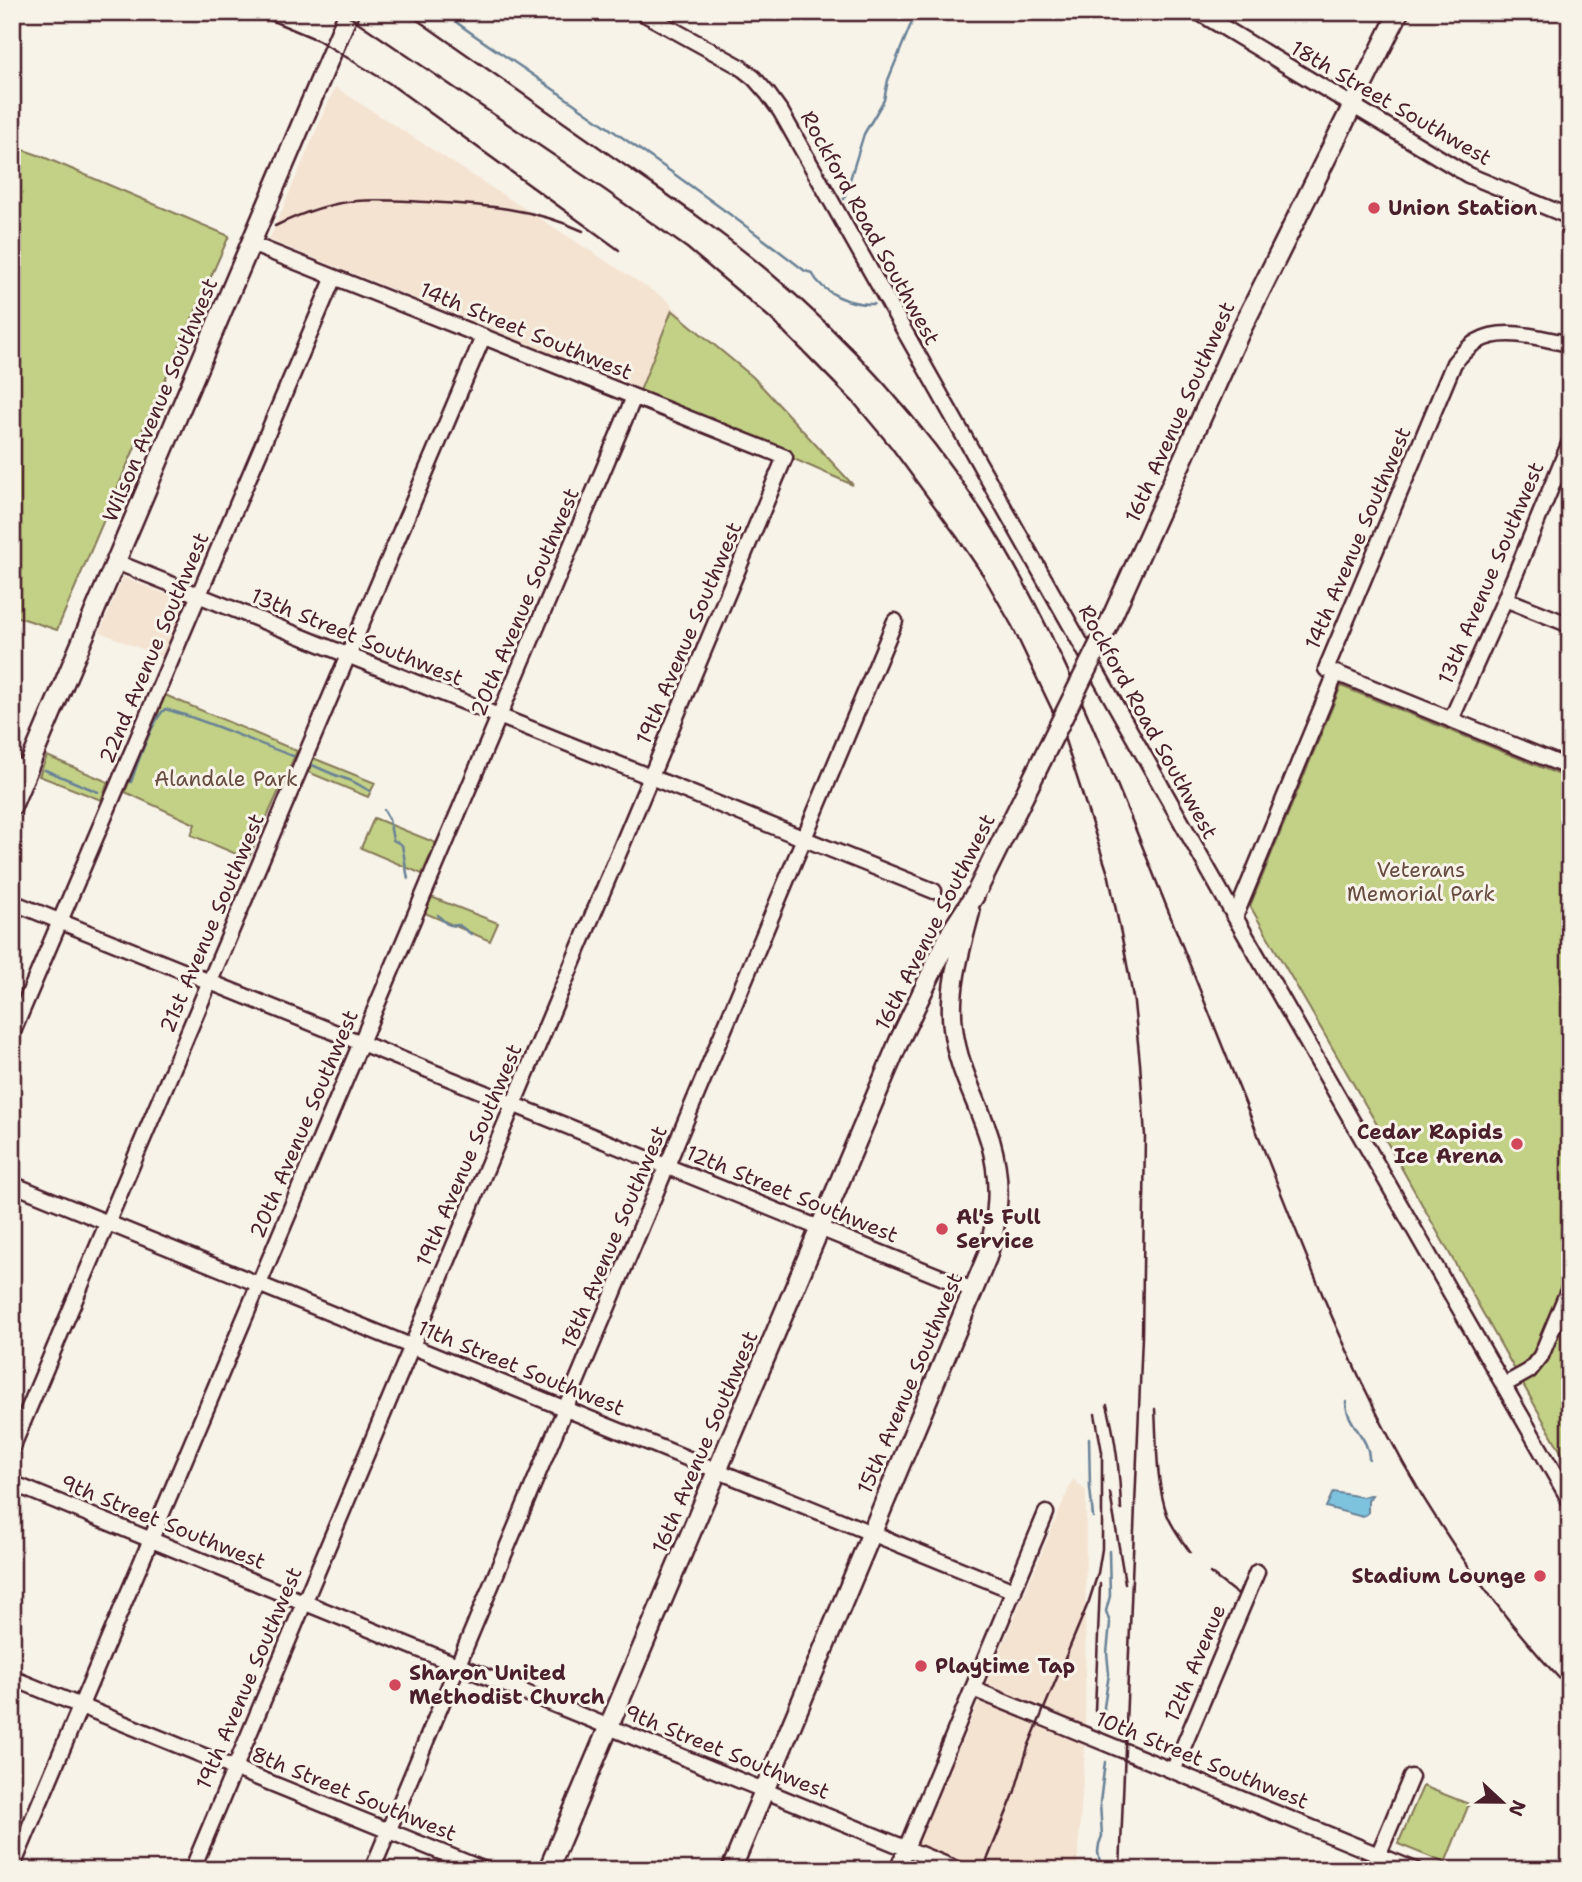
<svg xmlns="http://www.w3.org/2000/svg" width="1582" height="1882" font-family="'Shantell Sans',sans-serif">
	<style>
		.built { fill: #f5e3d2 }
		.green { fill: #c2d186; stroke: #867858; stroke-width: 2 }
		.water { fill: #7dc3de; stroke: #698196; stroke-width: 2 }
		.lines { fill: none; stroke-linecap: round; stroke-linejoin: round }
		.stream { stroke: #698196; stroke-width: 2.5 }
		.minor-casing { stroke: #4a1f2b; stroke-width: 19 }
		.major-casing { stroke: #4a1f2b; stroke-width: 23 }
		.minor { stroke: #f7f3e8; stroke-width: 14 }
		.major { stroke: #f7f3e8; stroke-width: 18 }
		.rail { stroke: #4a1f2b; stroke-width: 2.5 }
		.major-bridge-casing { stroke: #4a1f2b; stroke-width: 23; stroke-linecap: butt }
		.major-bridge { stroke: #f7f3e8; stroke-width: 18 }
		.poi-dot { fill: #d1495b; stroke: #f7f3e8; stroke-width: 2.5 }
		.labels { text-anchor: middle; stroke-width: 6; stroke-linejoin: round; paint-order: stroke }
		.street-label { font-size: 21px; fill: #4a1f2b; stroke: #f7f3e8 }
		.poi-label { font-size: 21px; font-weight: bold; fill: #4a1f2b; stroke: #f7f3e8; text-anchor: start }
		.park-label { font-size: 21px; fill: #684c42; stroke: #f7f3e8 }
	</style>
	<rect width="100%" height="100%" fill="#f7f3e8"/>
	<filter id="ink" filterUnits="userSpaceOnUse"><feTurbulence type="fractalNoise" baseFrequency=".0143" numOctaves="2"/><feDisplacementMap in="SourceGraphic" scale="14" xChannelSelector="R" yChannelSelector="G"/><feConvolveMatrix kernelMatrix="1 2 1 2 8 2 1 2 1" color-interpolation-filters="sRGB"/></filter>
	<g filter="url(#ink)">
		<path class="built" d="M335,87L667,300L820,461L269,240Z
			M1570,106V140L1558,135Z
			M123,577L186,602L163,658L100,632Z
			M1073,1479L1086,1491L1085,1750L1077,1870H903L925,1828Z"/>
		<path class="green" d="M12,146L41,156L229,236L135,447L57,630L12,615Z
			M672,310L753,377L853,485L640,391Z
			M1341,686L1570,779V1468L1383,1135L1250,906Z
			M165,695L297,751L248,859L191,835L195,824L125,792Z
			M47,756L108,782L101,800L39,776Z
			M313,758L375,783L368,797L308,772Z
			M374,818L436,843L422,874L361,848Z
			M431,897L498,923L490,941L425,913Z
			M1423,1786L1469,1804L1445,1863L1398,1844Z"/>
		<path class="water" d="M1333,1492L1363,1497L1369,1495H1372L1368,1501V1513L1363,1517L1326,1507Z"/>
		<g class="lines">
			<path class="stream" d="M443,12C474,37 508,57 540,80C629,142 719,204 805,271L812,273C823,294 851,305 874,304
				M844,199L864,134L884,100L888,80L916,12
				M310,764C323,770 336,776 349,780C356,782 363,788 370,791
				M45,770L98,792
				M131,782C137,764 152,720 165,709C209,721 250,741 293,756
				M384,810L389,819L393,840L402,845L408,879
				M438,915C445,923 448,927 459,925L471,934
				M1346,1402C1346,1424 1370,1438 1369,1459
				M1089,1438L1090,1488L1093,1517
				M1106,1725L1104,1707L1109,1674L1107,1653L1110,1623L1106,1611L1110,1596L1109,1551
				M1100,1870L1101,1868L1098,1852L1099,1844L1102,1836L1100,1803L1105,1762"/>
			<defs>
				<path id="minor" d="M641,12L739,66L754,78L768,94L781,112L1235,917L1570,1501
					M1198,12L1468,175L1570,217
					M116,562L934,891
					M1505,599L1570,625
					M1336,673L1570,768
					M1451,720L1505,599L1570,442
					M12,764L28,770
					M12,902L973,1290
					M1235,917L1336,673L1326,669L1454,363C1461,355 1468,346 1478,341C1504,326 1542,339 1570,344
					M12,1034L334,277
					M12,1184L1014,1591
					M1504,1385L1529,1371L1541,1356L1570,1286
					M12,1448L483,337
					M12,1483L959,1870
					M12,1678L485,1870
					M973,1689L1415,1870
					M1173,1771L1257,1572
					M12,1868L634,397
					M192,1870L785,457L251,244
					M372,1870L895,621
					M897,1870L1046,1513
					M1372,1870L1411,1777"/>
				<path id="major" d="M1107,628L1239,334L1399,12
					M12,806L349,12
					M548,1870L900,1039L951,932L975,895
					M731,1870L987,1257C999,1217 1002,1181 990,1140C978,1101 958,1070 953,1028C948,989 960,950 970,912"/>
			</defs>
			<use href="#minor" class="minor-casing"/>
			<use href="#major" class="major-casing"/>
			<use href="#minor" class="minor"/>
			<use href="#major" class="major"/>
			<path class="rail" d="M251,12L318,40L389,83L619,250
				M343,12L605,190L687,248L770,318L799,347L855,404L891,447L957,537L983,575L1013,628L1062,731L1109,877L1124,948L1134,1003L1140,1063L1145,1136L1142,1336L1120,1870
				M406,12C475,60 544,109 613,157C665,193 717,228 766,269C848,338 923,421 982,511C1045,609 1089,716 1133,823C1176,930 1219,1037 1262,1145C1294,1226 1326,1308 1364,1387C1416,1497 1486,1602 1570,1690
				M275,226C300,214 328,203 356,201C379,199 403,201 426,202C482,205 531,207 583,231
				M1107,1405C1116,1439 1120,1474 1121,1510
				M1155,1409C1157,1442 1156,1484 1167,1514C1172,1528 1182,1540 1190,1552
				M1110,1493L1125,1583
				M1210,1573L1237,1594
				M1095,1711L1100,1584
				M983,1870L1014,1794L1028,1747L1089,1601L1098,1573L1102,1549V1452L1095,1414"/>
			<defs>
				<path id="major-bridge" d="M978,889L1107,628"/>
			</defs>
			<use href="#major-bridge" class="major-bridge-casing"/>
			<use href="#major-bridge" class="major-bridge"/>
		</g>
	</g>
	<g class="poi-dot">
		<circle cx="1374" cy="208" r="7"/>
		<circle cx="1517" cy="1144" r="7"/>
		<circle cx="942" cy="1229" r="7"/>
		<circle cx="1540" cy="1576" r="7"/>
		<circle cx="921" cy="1666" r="7"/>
		<circle cx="395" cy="1685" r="7"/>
	</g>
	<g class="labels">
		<g class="street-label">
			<text transform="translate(1391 103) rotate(30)" y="7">18th Street Southwest</text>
			<text transform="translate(870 228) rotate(61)" y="7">Rockford Road Southwest</text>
			<text transform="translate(526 331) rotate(22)" y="7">14th Street Southwest</text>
			<text transform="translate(160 400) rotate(-67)" y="7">Wilson Avenue Southwest</text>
			<text transform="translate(1180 412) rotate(-66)" y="7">16th Avenue Southwest</text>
			<text transform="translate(1358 538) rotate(-67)" y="7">14th Avenue Southwest</text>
			<text transform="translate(1491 573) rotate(-67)" y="7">13th Avenue Southwest</text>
			<text transform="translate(525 602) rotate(-67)" y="7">20th Avenue Southwest</text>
			<text transform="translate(689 633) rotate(-67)" y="7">19th Avenue Southwest</text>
			<text transform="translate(357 637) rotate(22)" y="7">13th Street Southwest</text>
			<text transform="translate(154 648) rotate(-67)" y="7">22nd Avenue Southwest</text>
			<text transform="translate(1148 722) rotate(61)" y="7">Rockford Road Southwest</text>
			<text transform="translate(935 922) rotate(-63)" y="7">16th Avenue Southwest</text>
			<text transform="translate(212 923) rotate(-67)" y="7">21st Avenue Southwest</text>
			<text transform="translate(304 1124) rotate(-67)" y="7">20th Avenue Southwest</text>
			<text transform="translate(469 1155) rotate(-67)" y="7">19th Avenue Southwest</text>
			<text transform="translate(792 1194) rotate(22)" y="7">12th Street Southwest</text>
			<text transform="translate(614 1237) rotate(-67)" y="7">18th Avenue Southwest</text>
			<text transform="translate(521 1368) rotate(22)" y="7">11th Street Southwest</text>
			<text transform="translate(910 1383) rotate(-67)" y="7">15th Avenue Southwest</text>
			<text transform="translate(705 1442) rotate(-67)" y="7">16th Avenue Southwest</text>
			<text transform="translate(163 1522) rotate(22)" y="7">9th Street Southwest</text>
			<text transform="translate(1195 1663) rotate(-67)" y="7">12th Avenue</text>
			<text transform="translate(249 1678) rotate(-67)" y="7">19th Avenue Southwest</text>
			<text transform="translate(727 1752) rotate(22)" y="7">9th Street Southwest</text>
			<text transform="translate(1202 1760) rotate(22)" y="7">10th Street Southwest</text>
			<text transform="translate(354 1794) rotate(22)" y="7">8th Street Southwest</text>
		</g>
		<g class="poi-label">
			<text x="1388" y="215">Union Station</text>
			<text x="1503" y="1139" text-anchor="end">Cedar Rapids<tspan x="1503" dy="24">Ice Arena</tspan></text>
			<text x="956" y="1224">Al's Full<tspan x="956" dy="24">Service</tspan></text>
			<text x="1526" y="1583" text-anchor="end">Stadium Lounge</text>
			<text x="935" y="1673">Playtime Tap</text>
			<text x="409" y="1680">Sharon United<tspan x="409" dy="24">Methodist Church</tspan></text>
		</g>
		<g class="park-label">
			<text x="226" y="786">Alandale Park</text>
			<text x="1421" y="877">Veterans<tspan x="1421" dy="24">Memorial Park</tspan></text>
		</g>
	</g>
	<rect width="1582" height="1882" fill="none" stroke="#f7f3e8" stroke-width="42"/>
	<rect x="21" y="21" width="1540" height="1840" fill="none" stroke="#4a1f2b" stroke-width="2.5" filter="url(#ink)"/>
	<g transform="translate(1502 1802) rotate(112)" stroke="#f7f3e8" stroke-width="5" paint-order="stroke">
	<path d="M0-5L12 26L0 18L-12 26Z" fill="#4a1f2b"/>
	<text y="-10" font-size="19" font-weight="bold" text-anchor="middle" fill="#4a1f2b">N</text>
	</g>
</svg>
